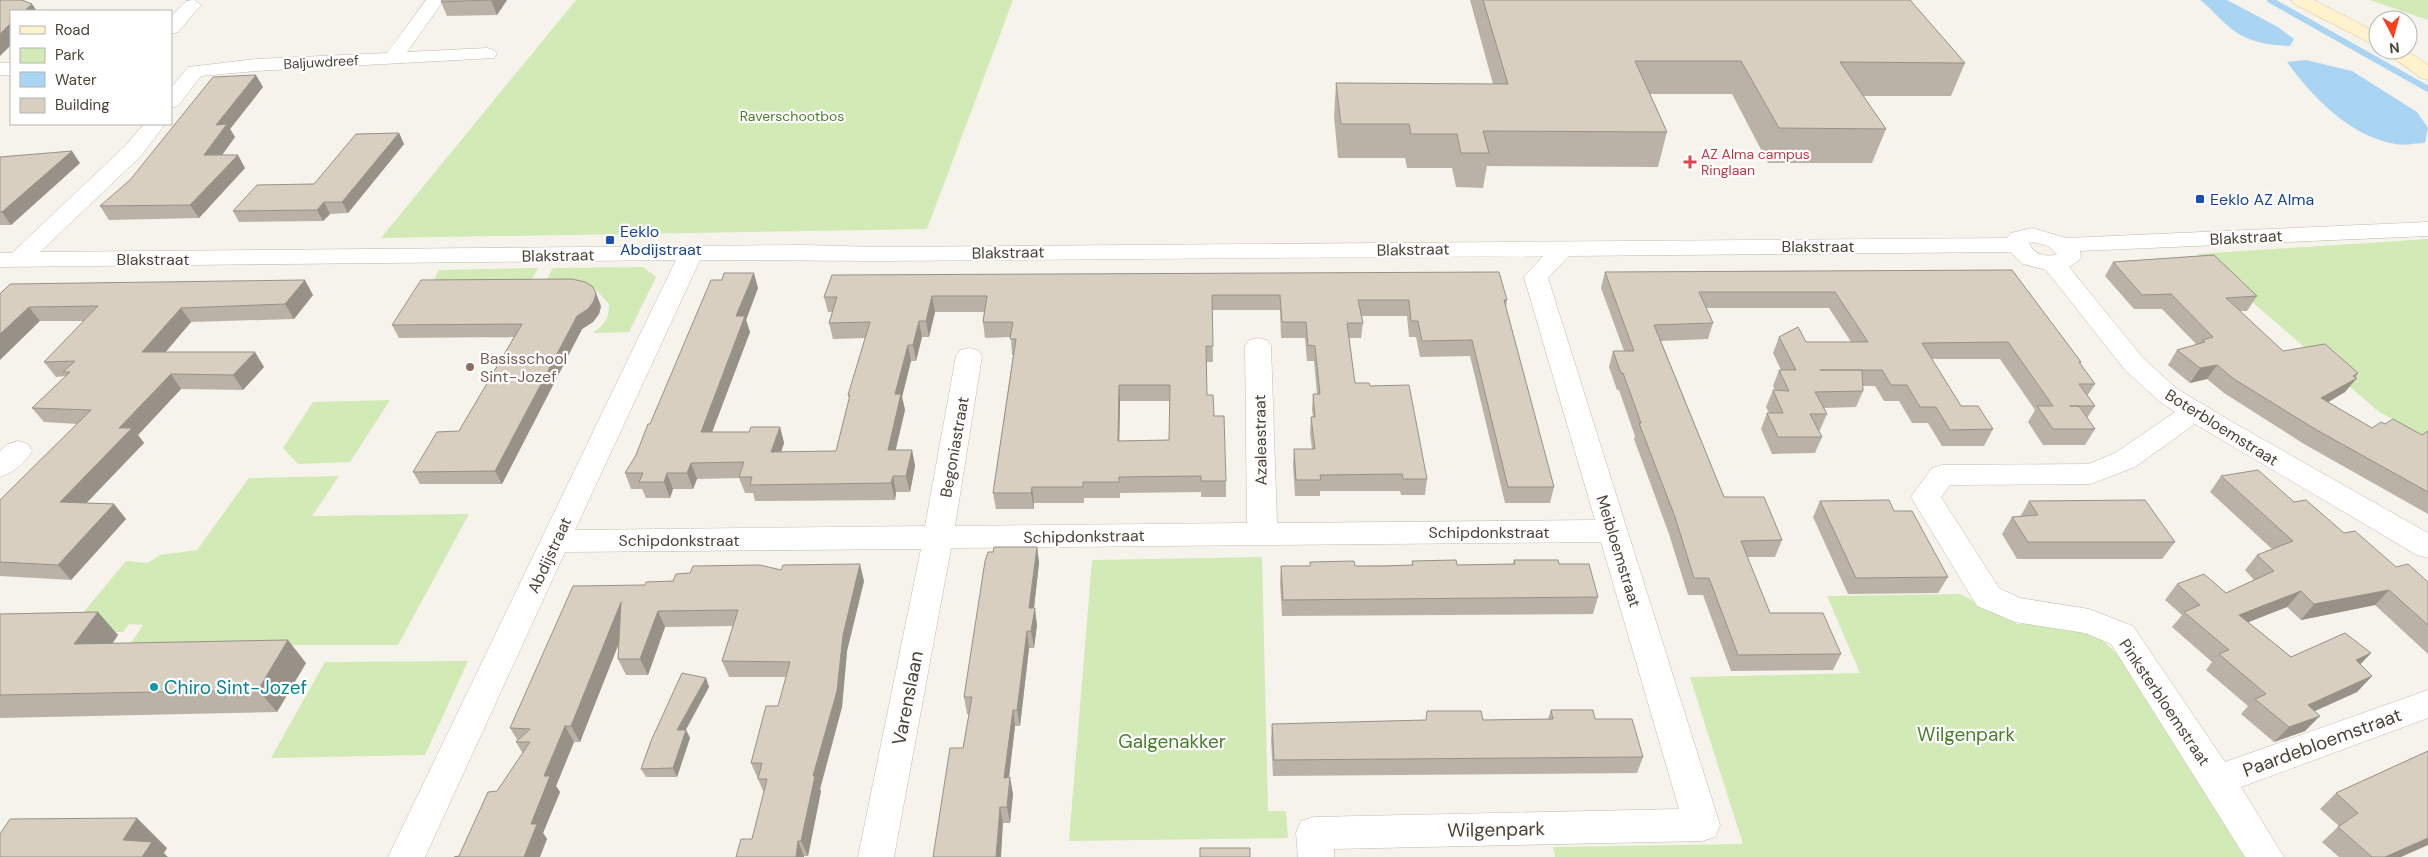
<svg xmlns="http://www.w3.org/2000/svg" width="2428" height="857" font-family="'DM Sans',sans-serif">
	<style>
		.green { fill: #d2eab5 }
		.water { fill: #a9d4f2 }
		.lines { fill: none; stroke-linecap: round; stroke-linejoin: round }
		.stream { stroke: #a9d4f2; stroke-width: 6 }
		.street-casing { stroke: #c2bbae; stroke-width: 1 }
		.secondary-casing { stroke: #d6c79b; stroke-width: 1 }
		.street { fill: #fff; fill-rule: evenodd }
		.secondary { fill: #fff3cd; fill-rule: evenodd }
		.wall { fill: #bab2a6; fill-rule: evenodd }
		.shaded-wall { fill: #979187 }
		.building { fill: #d8cfc1; stroke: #979187; fill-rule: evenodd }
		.health-dot { fill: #e0444e; stroke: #fff; stroke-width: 2 }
		.transit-dot { fill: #1a4fb4; stroke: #fff; stroke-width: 2 }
		.education-dot { fill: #8d6e63; stroke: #fff; stroke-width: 2 }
		.culture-dot { fill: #0f9aa8; stroke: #fff; stroke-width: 2 }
		.labels { text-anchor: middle; stroke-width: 4.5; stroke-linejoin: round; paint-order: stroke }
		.far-street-label { font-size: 14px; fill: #4b4439; stroke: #fff }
		.far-park-label { font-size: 14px; fill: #4a7f2a; stroke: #fff }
		.far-health-label { font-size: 14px; fill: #be3a42; stroke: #fff; text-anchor: start }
		.transit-label { font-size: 16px; fill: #164399; stroke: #fff; text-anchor: start }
		.street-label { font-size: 16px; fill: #4b4439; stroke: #fff }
		.education-label { font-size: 16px; fill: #785e54; stroke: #fff; text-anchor: start }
		.near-culture-label { font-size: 19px; fill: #0d838f; stroke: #fff; text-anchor: start }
		.near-street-label { font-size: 19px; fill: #4b4439; stroke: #fff }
		.near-park-label { font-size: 19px; fill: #4a7f2a; stroke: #fff }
	</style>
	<rect width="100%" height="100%" fill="#f6f3ec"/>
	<path class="green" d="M576,0H1013L927,229L381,238Z
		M2370,0H2428V20Z
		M2428,239V438L2379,412L2197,254Z
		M643,267L656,277L629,332L593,333C605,324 609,319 609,304L596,290L543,287L553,268Z
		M538,268L525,292L427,293L439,270Z
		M390,400L350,462L298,464L283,448L313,402Z
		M339,476L312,516L469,514L398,645H235L121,658L143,625L129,624L123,632H67L126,561L147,563L160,555L197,550L249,478Z
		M1262,557L1268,811H1286L1288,838L1069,841L1092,560Z
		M1960,594L2017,624L2068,625L2100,638L2127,663L2245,857H1555L1553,847L1743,844L1690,677L1860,673L1827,596Z
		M468,661L425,755L271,758L325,662Z"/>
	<path class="water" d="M2200,0H2227L2278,27L2294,39L2290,46C2267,45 2246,42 2228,26C2218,18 2210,7 2200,0Z
		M2306,60L2352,71L2417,112L2428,128L2425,143C2416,143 2404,146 2395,144C2350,136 2313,98 2287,62Z"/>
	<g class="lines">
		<path class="stream" d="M2270,0L2428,89"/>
		<defs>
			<path id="street" d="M194,0L201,5L178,32L171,34V17L186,1Z
				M426,0H444L407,52L487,48L494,50L497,54L494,58L256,71L201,76L178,106L171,108V88L188,67L256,59L387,53Z
				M0,63H11V75H0Z
				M144,124H165L141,156L40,252L802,245L880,247L2007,238L2011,233L2032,228L2066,238L2428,222V236L2080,251L2081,257L2077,262L2069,267L2143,358L2177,389L2234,423L2428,533V558L2417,555L2195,424L2135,467L2091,484L1950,485L1941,497L1999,588L2020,598L2089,609L2133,626L2225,762L2428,690V718L2241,787L2284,857H2245L2111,644L2085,633L2015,622L1977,606L1911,497L1932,468L1942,465L2088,464L2115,453L2175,412L2159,401L2125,370L2046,270L2023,264L2010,252L1569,256L1548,278L1720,825L1715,837L1702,841L1334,849V857H1298L1296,833L1301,821L1314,817L1679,809L1601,542L951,548L894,857H858L921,549L565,552L425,857H388L676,260L0,267V253H12L125,146ZM2032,242L2048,246L2057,254C2047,258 2033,254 2029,243ZM1543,256L1524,277L1595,520L1277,523L1271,346L1267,340L1258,338L1249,340L1245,346L1247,523L955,526L982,356L978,350L969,348L960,350L956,356L925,526L575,530L700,260L880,261Z
				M18,441L28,444L32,451C25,463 13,473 0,477V451L8,444Z"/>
			<path id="secondary" d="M2291,0H2314L2378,33V47L2294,4Z
				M2383,50H2406L2428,65V80L2421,78Z"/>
		</defs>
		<use href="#street" class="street-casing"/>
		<use href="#secondary" class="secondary-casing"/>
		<use href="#street" class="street"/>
		<use href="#secondary" class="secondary"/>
	</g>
	<path class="wall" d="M507,0L497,15L447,16L441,2Z
		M1470,0H1910L1965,63L1951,96H1863L1886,129L1872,163H1768L1732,94H1650L1667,132L1658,167L1487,166L1483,188L1456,187L1452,168H1407L1405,158H1338L1334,117L1336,83L1493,84Z
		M263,87L230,129L235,137L222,155L245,168L199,218L109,220L100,206Z
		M399,133L404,144L348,213L330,214L323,221L239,222L233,211L314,184Z
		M0,157L80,163L11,225H0Z
		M2113,262L2257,296L2247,311H2240L2283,351L2355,377L2345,392L2328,402L2372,428L2385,424L2422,435L2428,431V514L2304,444L2224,393L2207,379L2190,383L2168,365L2177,350L2197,345L2162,309H2134L2105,276Z
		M2012,270L2081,362L2080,364L2095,384L2087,396L2095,406L2087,418L2095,429L2085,445H2043L2028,422L2035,410L2000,359H1932L1961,406L1993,429L1984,446H1942L1928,423H1912L1899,401H1884L1875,386H1863V391L1856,407L1824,408L1827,414L1820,430H1818L1822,437L1815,453L1772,454L1761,429L1767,413H1769L1766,407L1773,390H1775L1773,386L1779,370H1781L1773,353L1779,337L1806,342H1851L1829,308H1706L1713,323L1708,339L1661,341L1724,497L1782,540L1775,557H1747L1770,613L1841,654L1833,670L1731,671L1703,595H1688L1669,534L1634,439L1635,436L1619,390H1617L1609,367L1613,351H1624L1601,288L1605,272Z
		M832,275L1507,300L1506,307L1554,487L1550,503H1505L1470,356L1420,357L1416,337H1409L1407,316H1361L1363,323L1361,338H1349L1355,383L1370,386L1427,479L1425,495H1401L1400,491H1320V496H1295L1293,465L1294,449H1312L1310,433L1311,417H1313L1312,410L1313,394H1317L1314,361H1307L1305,338H1281L1280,310H1212L1213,362H1207V395L1214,416L1226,481V497H1201V492L1120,493V498H1084V503H1034V509H996L993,493L1013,355H1012L1011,337L985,338L983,322L984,312H935L929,337H922L916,361H911L902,397L905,410L895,450H912L915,466L910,492H896L895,500L755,501L753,493H745L739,478L697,479L693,489H673L670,498H646L642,489H631L625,473L636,455L650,424L758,288L746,320L750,332L712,432H749L780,427L784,443L781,452L836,451L849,399L848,395L865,338L833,339L829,323L833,312H828L824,297ZM1120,401H1170L1169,440L1119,441Z
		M0,294L313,295L294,319L191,322L165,352L264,367L243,390L181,389L138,435L144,443L86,503L114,504L126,519L71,580L0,576V500L77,424L44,422L32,408L66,376L56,377L44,362L84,321H40Z
		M601,306L599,314L593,322L582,329L502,484H420L413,472L459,431L514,337L399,338L392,325Z
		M2221,476L2294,502L2396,567L2428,582V654L2375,605L2301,620L2287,607L2248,622L2291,657L2371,653L2360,664L2372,676L2357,692L2314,711L2305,731L2274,742L2241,714L2248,706L2206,670L2212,662L2172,627L2182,615L2165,600L2177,584L2226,593L2254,580L2245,570L2257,555L2272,549L2210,492Z
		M1820,501L1894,511L1948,577L1938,593L1848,594L1813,517Z
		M2029,501L2175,542L2162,559H2017L2002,534L2012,517H2020Z
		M1037,547L1039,563L1034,608L1037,625L1034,648H1029L1020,726H1015L1009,777L1013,794L1010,823H1003L963,748L969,714H967L964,697Z
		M1514,560L1559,564L1598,597L1593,614L1282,616L1280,583L1281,566H1310V562L1355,566L1412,565V561L1457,565L1513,564Z
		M781,570L864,581L847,651L842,707L820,789L821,791L808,856H804L752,839L764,793L751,763L778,706L786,677H729L722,661L733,626L665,627L648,675H626L618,659V643L580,742H574L556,786L560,792L543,833L547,839L459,856L497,791L523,754L516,742L518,741L510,728L645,585L673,581Z
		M0,614L118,635L113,643L306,663L277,712L0,718Z
		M706,678L709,687L686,730L690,738L677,777H646L641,769Z
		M1551,710L1595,719L1643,757L1637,773L1273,776L1271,740L1272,724L1548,719Z
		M2428,751L2401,857H2339L2322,842L2339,826L2320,809L2336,793Z"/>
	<path class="shaded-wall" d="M491,0H507L497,15Z
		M32,4L37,11H24Z
		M11,23V45L0,56V34Z
		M256,75L263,87L230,129L235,137L212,169L204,155L216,125Z
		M399,133L404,144L348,213L342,202Z
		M72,151L80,163L11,225L2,212Z
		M238,155L245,168L199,218L190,205Z
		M324,202L330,214L323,221L317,210Z
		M754,273L758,288L746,320L750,332L706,448L701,432L736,316Z
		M305,280L313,295L294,319L285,304Z
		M596,293L601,306L599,314L593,322L582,329L502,484L495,471L577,316Z
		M932,296L935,312L929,337L926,321Z
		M29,307L40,321L0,360V334Z
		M181,308L191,322L153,367L142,352Z
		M919,321L922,337L916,361L913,345Z
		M908,345L911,361L902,397L905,410L892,466L888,450L895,394Z
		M255,352L264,367L243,390L233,375Z
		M2217,365L2207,379L2190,383L2200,368Z
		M2358,373L2354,379L2357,378L2345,392L2310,413L2321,398Z
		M171,374L181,389L138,435L144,443L73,517L60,502L119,428Z
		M1119,385L1120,401L1119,457L1118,441Z
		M780,427L784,443L776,468L771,452Z
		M912,450L915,466L910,492L906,476Z
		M691,463L697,479L693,489L687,473Z
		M667,473L673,489L670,498L664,482Z
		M893,476L896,492L895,500L891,483Z
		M1032,487L1034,503V509L1031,493Z
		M114,504L126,519L71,580L58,565Z
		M1037,547L1039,563L1032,625L1029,608Z
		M860,564L864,581L847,651L842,707L820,789L821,791L808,856L801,841L813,776L843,635Z
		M2389,590L2375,605L2301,620L2314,604Z
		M2301,591L2287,607L2226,631L2239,615Z
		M621,602L629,618L580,742L571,726Z
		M1035,608L1037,625L1034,648L1031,631Z
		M658,611L665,627L648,675L640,659Z
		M98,612L118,635L95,667L74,644Z
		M1027,631L1029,648L1020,726L1017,710Z
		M288,640L306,663L277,712L258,690Z
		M2371,653L2356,669V660Z
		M2372,676L2357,692L2293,721L2308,705Z
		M706,678L709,687L681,738L677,730Z
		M1013,710L1015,726L1007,794L1004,778Z
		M2320,716L2305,731L2274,742L2289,727Z
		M565,726L574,742L556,786L560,792L543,833L547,839L540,857H524L531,824L544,776Z
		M686,730L690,738L677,777L673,768Z
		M1010,777L1013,794L1010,823L1007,807Z
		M1000,807L1003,823L1001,857H996Z
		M137,818L167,848L164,853L168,857H141L123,840Z
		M2428,838V845L2401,857H2385Z
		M798,841L804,856V857H796Z"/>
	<path class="building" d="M0,0H22L32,4L24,11H11V23L0,34Z
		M442,0H491L441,2Z
		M1483,0H1910L1965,63L1840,62L1886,129L1779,128L1741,61H1635L1667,132L1483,131L1489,153H1461L1457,134H1411L1409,124H1341L1336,83L1508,84Z
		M256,75L216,125L227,124L204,155H238L190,205L100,206L130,180L213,77Z
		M399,133L342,202H324L317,210L233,211L257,185L314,184L356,134Z
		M72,151L2,212H0V157Z
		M2214,255L2257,296L2226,298L2283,351L2325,344L2358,373L2353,376L2357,378L2321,398L2372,428L2381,422L2385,424L2393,419L2422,435L2428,431V492L2315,429L2234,379L2217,365L2200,368L2177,350L2205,342L2202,340L2213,337L2171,294L2142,295L2113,262Z
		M2012,270L2081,362H2079L2095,384H2079L2095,406H2070H2079L2095,429H2053L2037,406H2053L2008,342L1922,343L1961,406H1978L1993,429L1950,430L1936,407H1920L1907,385H1891L1882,370H1820H1862L1863,391L1815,392L1827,414H1810L1822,437H1778L1767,413H1783L1773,390L1789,391L1779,370H1796L1779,337L1798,327L1806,342H1868L1835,292H1699L1713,323L1654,325L1724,497H1764L1782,540L1741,541L1770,613H1823L1841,654L1738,655L1709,578H1694L1675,517L1639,423H1641L1623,373H1621L1613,351H1634L1605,272Z
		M1499,272L1507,300H1504L1554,487H1508L1472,340L1422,341L1418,321H1411L1409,300H1358L1363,323H1347L1355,383H1369L1370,386L1409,385L1427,479H1403L1402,474L1320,475L1321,480H1296L1294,449H1315L1311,417H1315L1313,394H1320L1315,346L1308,345L1306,322H1282L1280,295H1212L1213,346H1206L1207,395H1213L1214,416H1224L1226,481H1201V476L1119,477V482H1083V487H1032L1031,493H993L1016,339H1010L1013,322H983L987,296H932L926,321H919L913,345H908L895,394H901L888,450H912L906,476H893L891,483L750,485L752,477H739L744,462L691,463L687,473H667L664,482H639L643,473H625L636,455L648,424H650L711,280H722L724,273H754L736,316H745L701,432H749L751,427H780L771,452L836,451L850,395H848L870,322L829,323L837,297H824L832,275ZM1119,385H1170L1169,440L1118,441Z
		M572,279L585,282L592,286L596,293L594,301L588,309L577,316L495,471L413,472L437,432L459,431L522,324L392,325L421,280Z
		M305,280L285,304L181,308L142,352H255L233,375L171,374L119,428H132L60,502L114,504L58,565L0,562V500L91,410L32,408L70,372H63L75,361L44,362L98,306L29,307L0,334V294L10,284Z
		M2258,470L2294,502L2306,500L2344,533L2355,531L2396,567L2408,564L2428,582V625L2389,590L2314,604L2301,591L2239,615L2291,657L2345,633L2371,653L2356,660L2372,676L2308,705L2320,716L2289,727L2255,699L2266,694L2219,654L2229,650L2184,612L2200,605L2177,584L2204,574L2226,593L2274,571L2257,555L2293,541L2221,476Z
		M1889,500L1894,511H1912L1948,577L1856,578L1820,501Z
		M2145,500L2175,542H2028L2012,517L2038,515L2029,501Z
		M994,547H1037L1029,608H1035L1031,631H1027L1017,710H1013L1004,778L1010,777L1007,807H1000L996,857H933L950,748H963L972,697H964L985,561L988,552H993Z
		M1456,560L1457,565L1515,564L1514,560H1558L1559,564H1589L1598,597L1283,600L1281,566H1310V562L1354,561L1355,566H1384L1413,565L1412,561Z
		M860,564L843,635L837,691L813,776H815L801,841H798L796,857H736L741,839H752L767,779H758L762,763H751L766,706H778L790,662L722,661L738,610L658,611L640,659H618L621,602L571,726H565L544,776H550L531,824H537L524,857H454L459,856L488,792L497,791L530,742H516L530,729L510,728L573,586L645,585L646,582L673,581L676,574L690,573L693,566L760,565L781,570L783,565Z
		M98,612L74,644L288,640L258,690L0,695V614Z
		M682,673L706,678L677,730H686L673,768L641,769L651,741Z
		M1551,710H1593L1595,719H1632L1643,757L1274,760L1272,724L1426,720L1427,711H1481L1483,720L1553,719Z
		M2428,751V838L2385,857H2372L2338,827L2358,813L2336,793Z
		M137,818L123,840L152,842L142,857H0V834L10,819Z
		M1200,848H1250V857H1200Z"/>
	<path class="health-dot" d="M1687.5 154.5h5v5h5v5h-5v5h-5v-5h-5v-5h5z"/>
	<g class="transit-dot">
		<rect x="2195" y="194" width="10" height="10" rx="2.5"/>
		<rect x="605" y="235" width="10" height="10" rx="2.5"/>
	</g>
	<circle class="education-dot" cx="470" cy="367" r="5"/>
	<circle class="culture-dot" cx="154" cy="687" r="5"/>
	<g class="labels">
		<g class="far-street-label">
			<text transform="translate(321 62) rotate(-3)" y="5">Baljuwdreef</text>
		</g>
		<g class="far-park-label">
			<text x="792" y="121">Raverschootbos</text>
		</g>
		<g class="far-health-label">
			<text x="1701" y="159">AZ Alma campus<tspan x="1701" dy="16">Ringlaan</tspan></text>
		</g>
		<g class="transit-label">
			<text x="2210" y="205">Eeklo AZ Alma</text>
			<text x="620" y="237">Eeklo<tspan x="620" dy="18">Abdijstraat</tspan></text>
		</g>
		<g class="street-label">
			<text transform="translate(2246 237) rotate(-3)" y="6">Blakstraat</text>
			<text x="1818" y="252">Blakstraat</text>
			<text transform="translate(1413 249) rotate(-1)" y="6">Blakstraat</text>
			<text transform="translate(1008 252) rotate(-1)" y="6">Blakstraat</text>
			<text transform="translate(558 255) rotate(-1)" y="6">Blakstraat</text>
			<text x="153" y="265">Blakstraat</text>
			<text transform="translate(2222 427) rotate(32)" y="6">Boterbloemstraat</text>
			<text transform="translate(1260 440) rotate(-91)" y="6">Azaleastraat</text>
			<text transform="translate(954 447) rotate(-80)" y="6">Begoniastraat</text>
			<text x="1489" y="538">Schipdonkstraat</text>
			<text transform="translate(1084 536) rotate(-1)" y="6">Schipdonkstraat</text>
			<text x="679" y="546">Schipdonkstraat</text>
			<text transform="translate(1619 551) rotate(73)" y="6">Meibloemstraat</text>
			<text transform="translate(549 555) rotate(-65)" y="6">Abdijstraat</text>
			<text transform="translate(2165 702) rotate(56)" y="6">Pinksterbloemstraat</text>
		</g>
		<g class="education-label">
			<text x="480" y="364">Basisschool<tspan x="480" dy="18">Sint-Jozef</tspan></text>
		</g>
		<g class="near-culture-label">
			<text x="164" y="694">Chiro Sint-Jozef</text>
		</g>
		<g class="near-street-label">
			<text transform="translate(907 698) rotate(-79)" y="7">Varenslaan</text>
			<text transform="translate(2322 742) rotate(-20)" y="7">Paardebloemstraat</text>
			<text transform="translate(1496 829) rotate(-1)" y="7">Wilgenpark</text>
		</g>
		<g class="near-park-label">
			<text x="1966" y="741">Wilgenpark</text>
			<text x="1172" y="748">Galgenakker</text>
		</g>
	</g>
	<rect x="10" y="10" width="162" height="115" fill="#ffffff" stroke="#b7b4b0"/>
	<rect x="20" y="26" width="25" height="8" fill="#fff3cd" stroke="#b7b4b0"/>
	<text x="55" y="35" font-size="15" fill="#4b4439">Road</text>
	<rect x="20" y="48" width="25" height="15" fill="#d2eab5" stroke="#b7b4b0"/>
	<text x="55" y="60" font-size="15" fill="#4b4439">Park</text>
	<rect x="20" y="72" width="25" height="15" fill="#a9d4f2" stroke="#b7b4b0"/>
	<text x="55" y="85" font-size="15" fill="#4b4439">Water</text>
	<rect x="20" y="98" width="25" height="15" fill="#d8cfc1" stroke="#b7b4b0"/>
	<text x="55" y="110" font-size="15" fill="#4b4439">Building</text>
	<g transform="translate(2393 35) rotate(174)"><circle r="24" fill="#ffffff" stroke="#b7b4b0"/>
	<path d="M0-4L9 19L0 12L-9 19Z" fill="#fc3f1d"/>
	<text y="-8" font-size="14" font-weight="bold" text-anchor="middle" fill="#4b4439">N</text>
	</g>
</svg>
